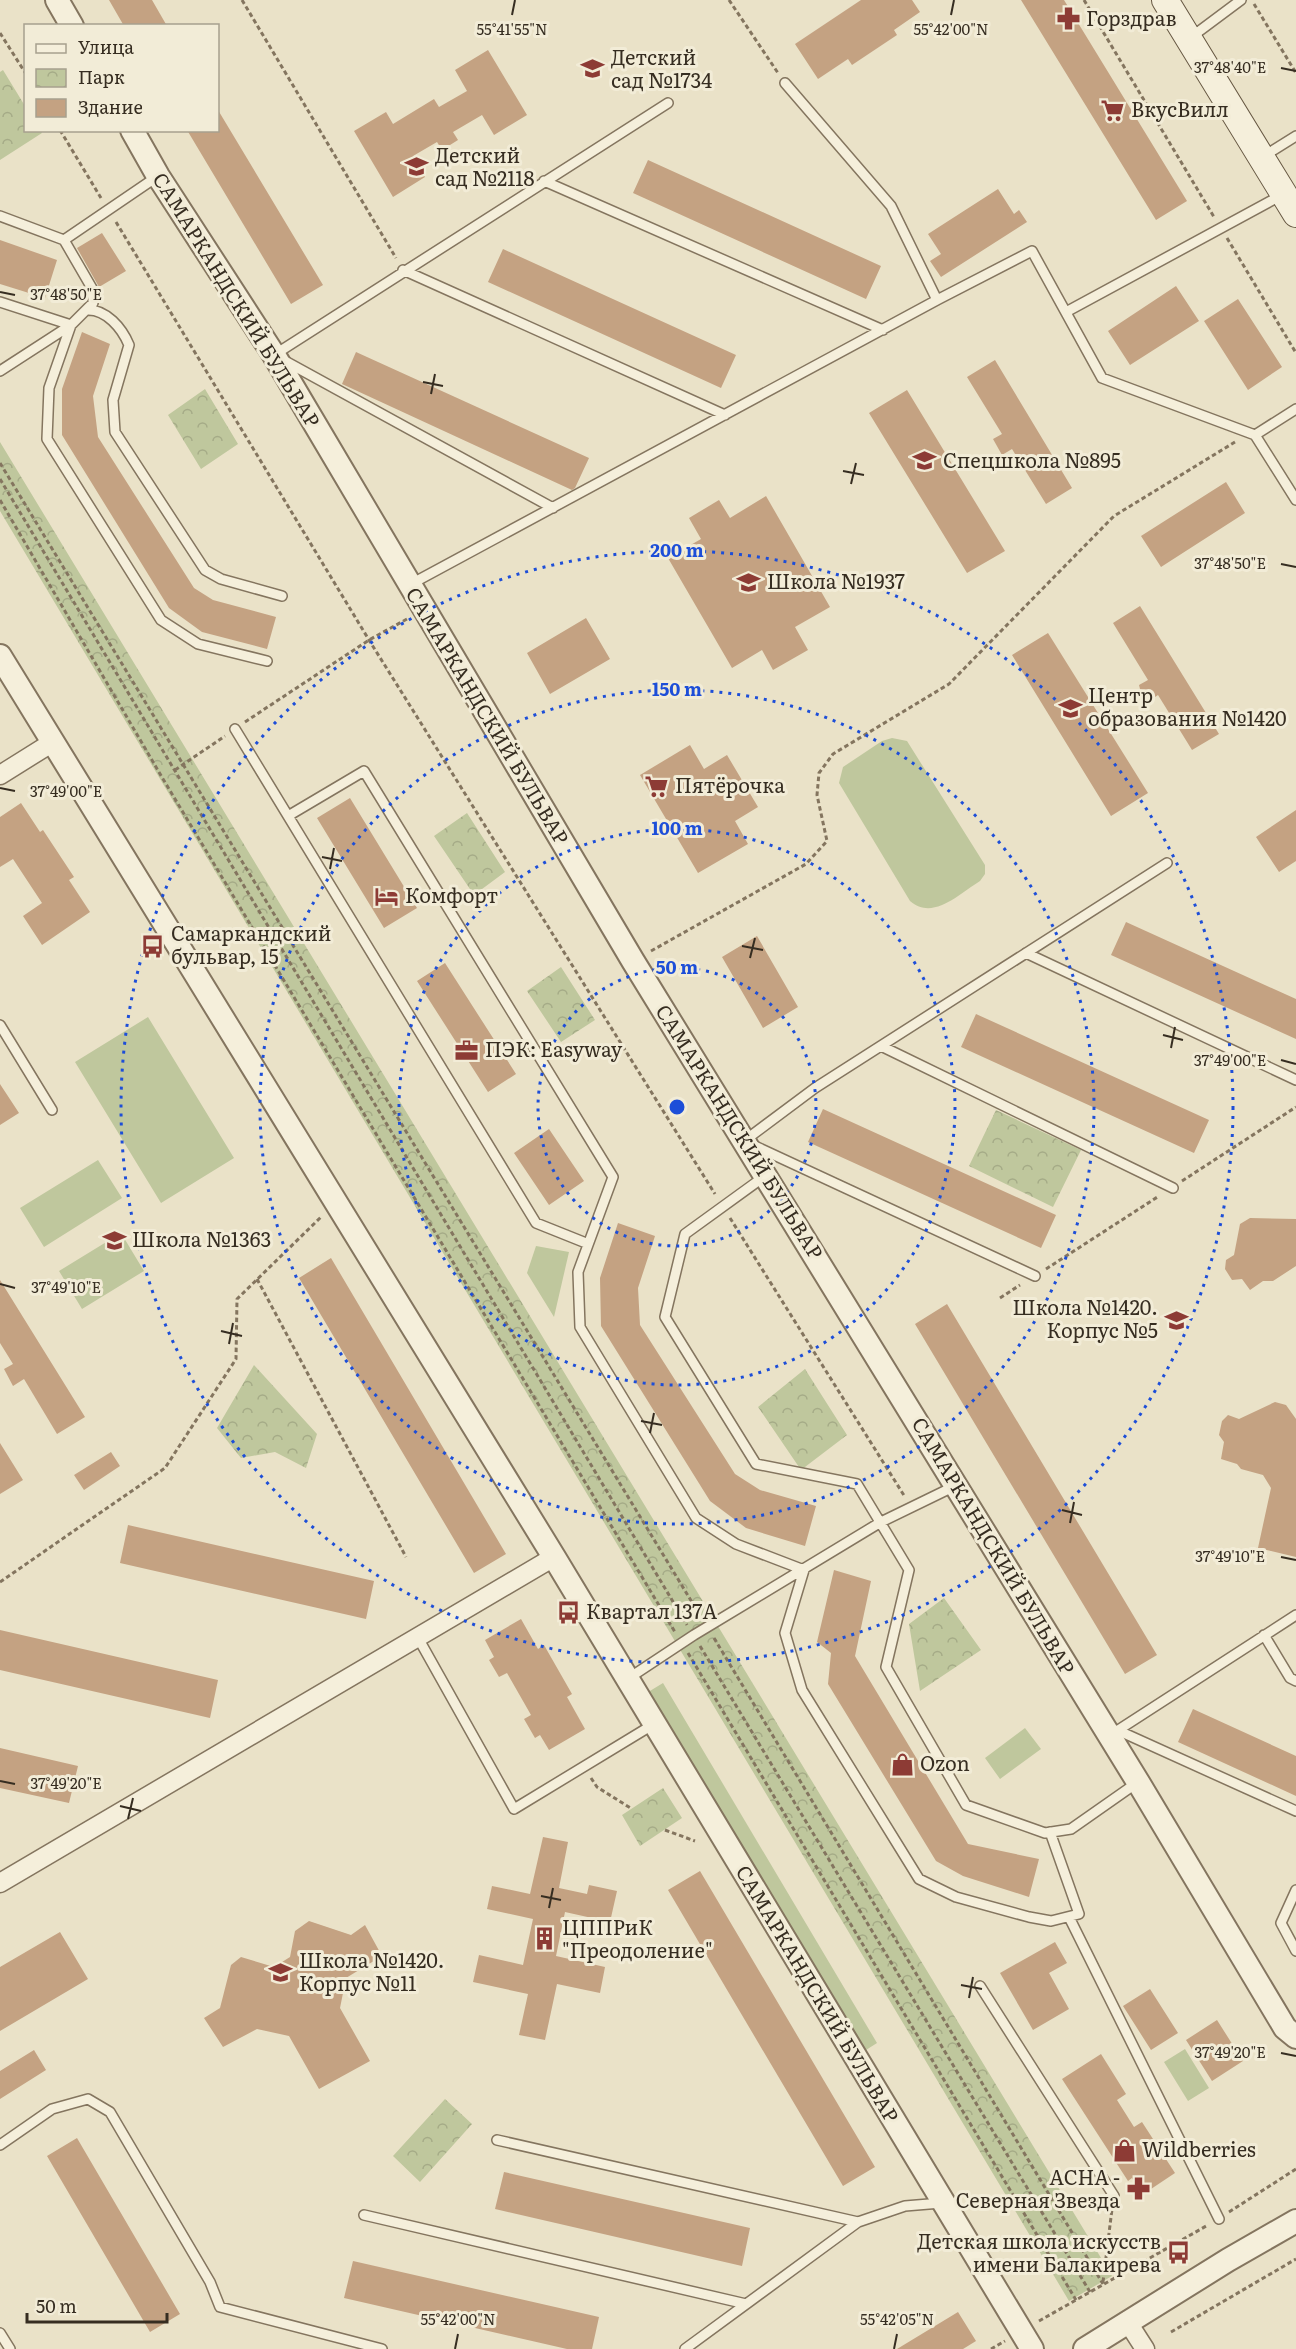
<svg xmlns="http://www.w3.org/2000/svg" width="1296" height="2349" font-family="Literata,serif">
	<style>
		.grass { fill: #bfc79d }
		.park { fill: url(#park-crowns) }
		.building { fill: #c4a282 }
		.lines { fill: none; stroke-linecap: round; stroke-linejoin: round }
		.service-casing { stroke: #84755f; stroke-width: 12 }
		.minor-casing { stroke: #84755f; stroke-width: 21 }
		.tertiary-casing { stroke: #84755f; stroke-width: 26 }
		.secondary-casing { stroke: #665742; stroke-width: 28 }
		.path { stroke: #84755f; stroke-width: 3; stroke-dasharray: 4.5 3; stroke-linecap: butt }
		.service { stroke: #f5efdb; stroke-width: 9 }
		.minor { stroke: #f5efdb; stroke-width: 18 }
		.tertiary { stroke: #f5efdb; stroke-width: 22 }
		.secondary { stroke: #f5efdb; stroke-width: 26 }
		.ticks { fill: none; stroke: #362d21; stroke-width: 2 }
		.ring { fill: none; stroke: #1d4ed8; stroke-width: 3; stroke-dasharray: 3 6 }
		.labels { text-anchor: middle; stroke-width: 6; stroke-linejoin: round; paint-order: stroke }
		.poi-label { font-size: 20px; fill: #362d21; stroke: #f2ecd7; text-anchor: start }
		.street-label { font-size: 20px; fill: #362d21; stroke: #f2ecd7 }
		.ticks-label { font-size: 15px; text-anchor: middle; fill: #362d21; stroke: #f2ecd7; stroke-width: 6; stroke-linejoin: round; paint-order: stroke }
		.centre { fill: #1d4ed8; stroke: #f2ecd7; stroke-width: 3 }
		.ring-label { font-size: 18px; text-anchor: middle; font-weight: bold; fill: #1d4ed8; stroke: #f2ecd7; stroke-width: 6; stroke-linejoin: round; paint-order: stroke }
	</style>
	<defs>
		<pattern id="park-crowns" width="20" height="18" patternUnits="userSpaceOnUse" patternTransform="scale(1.5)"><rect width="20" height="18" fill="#bfc79d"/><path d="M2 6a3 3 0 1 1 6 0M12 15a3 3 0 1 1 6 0" fill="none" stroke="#a5ab87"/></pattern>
	</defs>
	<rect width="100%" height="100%" fill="#eae2c8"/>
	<path class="grass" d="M892,738L907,741L985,865V874L980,881C959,894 933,921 910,901L839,783L843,767L882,741Z
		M148,1017L234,1158L161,1203L75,1062Z
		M98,1160L122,1198L44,1247L20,1208Z
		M121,1233L144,1271L82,1309L59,1271Z
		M536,1246L569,1252L554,1317L527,1273Z
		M663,1683L877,2043L866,2050L640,1697Z
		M1025,1728L1041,1749L1000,1779L985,1758Z
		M1185,2049L1209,2088L1188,2101L1164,2062Z"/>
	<path class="park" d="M3,70L25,106L26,130L41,131L42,133L0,160V72Z
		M205,389L238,444L201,469L168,415Z
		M0,442L1112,2276L1069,2301L0,511Z
		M467,813L505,872L474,895L434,836Z
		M561,967L595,1020L561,1042L527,991Z
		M996,1110L1081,1150L1053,1207L969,1166Z
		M254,1365L317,1434L306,1468L275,1452L241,1458L217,1428Z
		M805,1369L847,1435L801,1470L758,1407Z
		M944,1598L981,1650L920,1691L909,1624Z
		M663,1788L682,1818L640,1846L622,1815Z
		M445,2099L472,2124L420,2182L393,2156Z"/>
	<path class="building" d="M109,0H152L167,26H124Z
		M861,0H912L920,12L894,30L897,35L852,65L848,59L818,79L795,44Z
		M1021,0H1064L1187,201L1156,220Z
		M488,50L527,115L494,135L482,115L453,132L458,140L442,150L437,142L413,156L425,177L393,197L354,131L386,112L393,124L434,99L439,107L467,91L455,70Z
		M218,110L323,285L291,304L187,130H218Z
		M648,160L881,266L866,299L633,193Z
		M998,189L1014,214L1019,210L1027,222L941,277L930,261L941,254L928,234Z
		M102,233L126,271L99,287L77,248Z
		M0,240L57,260L45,298L0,284Z
		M503,249L736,355L721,388L488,282Z
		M1176,286L1199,321L1130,365L1108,331Z
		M1238,299L1282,367L1248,390L1204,321Z
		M82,332L110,344L93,396L98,437L194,588L213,600L276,617L267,649L202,632L169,608L62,435V389Z
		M356,352L589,458L575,488L572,490L342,384Z
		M995,360L1072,488L1046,504L1012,449L1002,455L993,439L1002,434L967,377Z
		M907,390L1005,551L967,573L869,413Z
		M1226,482L1245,513L1161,567L1141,536Z
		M766,496L830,607L795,627L808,650L773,670L762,650L732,668L668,558L701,539L689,518L719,500L730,518Z
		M1140,606L1219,734L1192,750L1158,695L1148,702L1140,689L1139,685L1148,680L1113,623Z
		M586,618L610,659L550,694L527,653Z
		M1048,633L1148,793L1111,816L1012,655Z
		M690,745L704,769L727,755L758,807L735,821L748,844L698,873L640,775Z
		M350,798L417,908L384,928L317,818Z
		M21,803L40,832L43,830L74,877L69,880L90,912L42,945L23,916L42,903L13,859L0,867V817Z
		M1296,810V861L1279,872L1256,837Z
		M1126,922L1296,999V1039L1111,955Z
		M757,936L798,1007L763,1028L722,957Z
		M445,963L516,1074L488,1092L417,981Z
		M976,1014L1209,1120L1194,1153L961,1047Z
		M0,1084L19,1113L0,1125Z
		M823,1109L1056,1215L1041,1248L808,1142Z
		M549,1129L584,1181L549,1205L514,1153Z
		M1250,1218L1296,1219V1266L1273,1281H1263L1250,1290L1242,1279L1232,1280L1225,1269L1226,1260L1234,1255L1240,1224Z
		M618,1223L655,1236L638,1288L640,1325L735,1474L760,1490L816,1506L805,1546L746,1528L710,1501L601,1326L600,1278Z
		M331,1258L506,1554L474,1573L299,1278Z
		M0,1280L85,1417L57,1434L24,1379L13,1386L4,1369L13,1364L0,1343Z
		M947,1304L1157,1655L1125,1674L915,1324Z
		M1275,1402L1286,1405L1296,1419V1557L1258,1548L1271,1488L1263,1475L1241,1469L1237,1464L1221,1459L1224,1442L1219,1435L1222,1421L1228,1415L1239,1419Z
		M0,1443L23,1480L0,1494Z
		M111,1452L120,1466L84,1490L74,1475Z
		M128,1525L374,1581L366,1619L120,1563Z
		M834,1570L871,1581L855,1656L968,1844L1039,1859L1029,1897L963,1876L936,1861L828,1684L831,1653L817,1642Z
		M521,1619L538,1649L544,1645L572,1694L567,1697L585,1729L549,1750L540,1735L535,1738L524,1719L531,1715L507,1673L499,1677L489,1660L494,1657L485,1640Z
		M0,1630L218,1680L210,1718L0,1670Z
		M1193,1709L1296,1756V1796L1178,1742Z
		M0,1748L78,1766L69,1803L0,1788Z
		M543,1837L568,1842L559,1888L587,1894L589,1885L617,1891L610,1922L565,1912L556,1956L605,1967L600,1993L557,1984L545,2040L519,2035L528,1994L473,1982L479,1955L523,1965L533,1919L487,1909L492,1886L530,1894Z
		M700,1871L875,2167L843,2186L668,1890Z
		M309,1921L351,1935L365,1925L382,1956L346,1978L340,2008L370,2061L319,2089L289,2036L257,2029L223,2047L204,2018L220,2008L231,1965L241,1957L274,1967L290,1957L295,1931Z
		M60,1932L88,1979L0,2031V1967Z
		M1055,1942L1067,1963L1049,1973L1069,2009L1033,2030L1000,1973Z
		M1150,1989L1178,2033L1151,2050L1123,2006Z
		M1217,2020L1243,2061L1212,2081L1186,2040Z
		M34,2050L46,2070L0,2099V2071Z
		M1101,2054L1126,2094L1117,2100L1134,2127L1142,2122L1175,2173L1142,2195L1132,2178L1128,2181L1062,2079Z
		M77,2138L180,2314L150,2332L47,2156Z
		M504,2172L750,2228L742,2266L495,2209Z
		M353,2261L599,2317L592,2349H567L344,2298Z
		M958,2312L976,2341L963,2349H897Z"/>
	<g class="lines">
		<defs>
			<path id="service" d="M1190,38L1241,0
				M785,83L891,206L937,300L1032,251L1102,378L1255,435L1296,500
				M1264,156L1296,136
				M544,181L883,330
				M0,216L64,240L93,290V303L71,325L0,371
				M64,240L158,176
				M403,270L725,415
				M0,302L71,325L49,388L47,439L161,620L198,644L267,661
				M87,310C106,309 122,328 129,345L113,400L115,432L205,570L221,579L282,596
				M1066,312L1282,195
				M1255,435L1296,409
				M553,508L274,355L668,103
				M411,584L937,300
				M235,729L536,1223L586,1243
				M288,816L364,771L613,1177L578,1272L580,1327L696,1518L736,1544L804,1570L785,1633L802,1690L919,1879L956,1897L1029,1917L1051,1921L1079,1914L1050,1832
				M1026,953L1296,1080
				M0,1025L52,1110
				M881,1046L1173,1188
				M765,1176L685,1234L665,1317L756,1464L857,1484L909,1570L886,1667L966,1805L1045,1833L1071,1829L1138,1782
				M1035,1276L744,1141L815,1088L1167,863
				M1264,1635L1290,1678L1296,1681
				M417,1636L514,1809L654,1724
				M629,1678L694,1635L881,1522L955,1486
				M1117,1730L1296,1811
				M1109,1736L1296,1615
				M1296,1890L1281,1923L1296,1951
				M1069,1917L1219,2219
				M980,1986L1114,2196
				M497,2140L858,2222
				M0,2145L52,2109L88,2099L110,2112L210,2282L220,2307L382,2349
				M364,2215L746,2304
				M0,2333L10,2349
				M685,2349L858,2222L905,2206L941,2203"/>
			<path id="minor" d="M0,775L53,742
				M0,1883L554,1557
				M1127,2321L1145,2349"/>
			<path id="tertiary" d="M57,0L72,26
				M132,130L158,176L274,355L633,961L1138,1782L1285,2028L1296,2037
				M0,656L554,1557L1032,2349
				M1085,2349L1228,2260L1296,2221"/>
			<path id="secondary" d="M1165,0L1296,214"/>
		</defs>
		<use href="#service" class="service-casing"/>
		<use href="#minor" class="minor-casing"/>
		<use href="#tertiary" class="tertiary-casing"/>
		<use href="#secondary" class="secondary-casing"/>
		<path class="path" d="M242,0L396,258
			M729,0L778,73
			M1084,0L1214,217
			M1254,4L1296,73
			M0,33L26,74
			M60,130L101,198
			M116,222L369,640L715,1194
			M1227,238L1296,353
			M0,463L701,1617
			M0,479L687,1625
			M0,500L163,779L675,1632
			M245,722L369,640L407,619
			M175,770L225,736
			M651,951L806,864L827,841L817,795L819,773L833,754L949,684L1114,516L1235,442
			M1182,1181L1296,1107
			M730,1218L905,1497
			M1046,1269L1159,1196
			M257,1279L406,1557
			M1000,1298L1020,1285
			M0,1582L165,1468L236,1359L237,1299L321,1217
			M714,1638L1103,2284
			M700,1646L1090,2292
			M688,1653L1076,2300
			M591,1778L597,1787L632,1809
			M665,1830L695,1841
			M1229,2212L1296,2169
			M1103,2282L1112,2209
			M1039,2321L1208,2225
			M1171,2332L1296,2259
			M991,2349L1005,2341"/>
		<use href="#service" class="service"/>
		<use href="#minor" class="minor"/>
		<use href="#tertiary" class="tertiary"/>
		<use href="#secondary" class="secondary"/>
	</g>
	<path class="ticks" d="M512,15L515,0M951,15L954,0M1281,68L1296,71M0,292L15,295M423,382L443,386M431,394L435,374M843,471L864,475M851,484L856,463M1281,564L1296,567M0,788L15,791M322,857L342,861M330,869L334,848M742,946L763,950M750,958L755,938M1163,1035L1183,1040M1171,1048L1175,1027M1281,1060L1296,1064M0,1284L15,1288M221,1331L242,1336M229,1344L233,1323M641,1421L662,1425M650,1433L654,1413M1062,1510L1082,1515M1070,1523L1074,1502M1281,1557L1296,1560M0,1781L15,1784M120,1806L141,1811M128,1819L133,1798M541,1896L561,1900M549,1908L553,1888M961,1985L982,1989M969,1998L973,1977M1281,2053L1296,2056M455,2349L458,2334M894,2349L897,2334"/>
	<g class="ring">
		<circle cx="677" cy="1107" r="139"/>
		<circle cx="677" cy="1107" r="278"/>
		<circle cx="677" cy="1107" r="417"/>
		<circle cx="677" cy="1107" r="556"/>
	</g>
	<defs>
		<symbol id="pharmacy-bare" viewBox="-9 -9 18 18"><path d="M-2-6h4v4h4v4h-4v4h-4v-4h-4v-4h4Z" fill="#8d3b35" stroke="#f2ecd7" stroke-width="2.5" paint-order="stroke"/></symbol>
		<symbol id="school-bare" viewBox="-9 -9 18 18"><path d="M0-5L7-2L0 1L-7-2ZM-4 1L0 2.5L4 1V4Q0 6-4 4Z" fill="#8d3b35" stroke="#f2ecd7" stroke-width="2.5" paint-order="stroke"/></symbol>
		<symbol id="supermarket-bare" viewBox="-9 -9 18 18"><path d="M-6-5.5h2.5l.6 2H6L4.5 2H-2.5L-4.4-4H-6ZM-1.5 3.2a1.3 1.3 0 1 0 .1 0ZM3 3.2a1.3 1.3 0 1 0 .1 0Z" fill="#8d3b35" stroke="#f2ecd7" stroke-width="2.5" paint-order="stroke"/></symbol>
		<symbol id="hotel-bare" viewBox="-9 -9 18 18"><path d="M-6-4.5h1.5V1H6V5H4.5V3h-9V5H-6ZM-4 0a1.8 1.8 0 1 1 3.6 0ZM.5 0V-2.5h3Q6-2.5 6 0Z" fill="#8d3b35" stroke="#f2ecd7" stroke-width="2.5" paint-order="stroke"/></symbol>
		<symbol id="bus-bare" viewBox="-9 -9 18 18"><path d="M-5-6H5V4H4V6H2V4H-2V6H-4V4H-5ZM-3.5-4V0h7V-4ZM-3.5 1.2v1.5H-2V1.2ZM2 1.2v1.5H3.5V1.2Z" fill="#8d3b35" stroke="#f2ecd7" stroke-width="2.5" paint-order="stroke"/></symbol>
		<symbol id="office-bare" viewBox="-9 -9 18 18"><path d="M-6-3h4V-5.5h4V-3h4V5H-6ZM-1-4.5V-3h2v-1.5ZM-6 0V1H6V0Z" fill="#8d3b35" stroke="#f2ecd7" stroke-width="2.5" paint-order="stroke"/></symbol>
		<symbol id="shop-bare" viewBox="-9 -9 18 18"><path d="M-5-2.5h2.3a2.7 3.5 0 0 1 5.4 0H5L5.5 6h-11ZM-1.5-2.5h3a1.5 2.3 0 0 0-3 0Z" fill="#8d3b35" stroke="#f2ecd7" stroke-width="2.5" paint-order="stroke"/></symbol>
		<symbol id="building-bare" viewBox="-9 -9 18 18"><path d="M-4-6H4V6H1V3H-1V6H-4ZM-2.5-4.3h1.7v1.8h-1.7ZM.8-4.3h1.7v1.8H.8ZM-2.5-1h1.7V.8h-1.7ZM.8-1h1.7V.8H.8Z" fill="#8d3b35" stroke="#f2ecd7" stroke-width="2.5" paint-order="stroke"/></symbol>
	</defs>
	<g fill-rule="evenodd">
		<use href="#pharmacy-bare" x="1052" y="2" width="33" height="33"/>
		<use href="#school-bare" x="576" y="52" width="33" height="33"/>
		<use href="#supermarket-bare" x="1096" y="94" width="33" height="33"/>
		<use href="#school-bare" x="400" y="150" width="33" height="33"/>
		<use href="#school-bare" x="908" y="444" width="33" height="33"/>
		<use href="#school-bare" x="732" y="566" width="33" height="33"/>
		<use href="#school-bare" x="1054" y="692" width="33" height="33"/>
		<use href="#supermarket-bare" x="640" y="770" width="33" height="33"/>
		<use href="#hotel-bare" x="370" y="880" width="33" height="33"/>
		<use href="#bus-bare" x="136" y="930" width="33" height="33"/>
		<use href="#office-bare" x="450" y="1034" width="33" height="33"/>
		<use href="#school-bare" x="98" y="1224" width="33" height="33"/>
		<use href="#school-bare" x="1160" y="1304" width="33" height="33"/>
		<use href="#bus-bare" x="552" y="1596" width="33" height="33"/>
		<use href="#shop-bare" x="886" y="1748" width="33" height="33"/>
		<use href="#building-bare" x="528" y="1922" width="33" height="33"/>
		<use href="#school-bare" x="264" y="1956" width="33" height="33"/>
		<use href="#shop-bare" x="1108" y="2134" width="33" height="33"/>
		<use href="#pharmacy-bare" x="1122" y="2172" width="33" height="33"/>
		<use href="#bus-bare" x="1162" y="2236" width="33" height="33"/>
	</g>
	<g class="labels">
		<g class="poi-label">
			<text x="1086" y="26">Горздрав</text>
			<text x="611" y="65">Детский<tspan x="611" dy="23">сад №1734</tspan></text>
			<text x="1131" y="117">ВкусВилл</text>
			<text x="435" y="163">Детский<tspan x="435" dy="23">сад №2118</tspan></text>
			<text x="943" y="468">Спецшкола №895</text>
			<text x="767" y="589">Школа №1937</text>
			<text x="1088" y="703">Центр<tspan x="1088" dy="23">образования №1420</tspan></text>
			<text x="675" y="793">Пятёрочка</text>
			<text x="405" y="903">Комфорт</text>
			<text x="171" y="941">Самаркандский<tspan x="171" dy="23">бульвар, 15</tspan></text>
			<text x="485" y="1057">ПЭК: Easyway</text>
			<text x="132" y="1247">Школа №1363</text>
			<text x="1158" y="1315" text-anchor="end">Школа №1420.<tspan x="1158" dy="23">Корпус №5</tspan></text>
			<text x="586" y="1619">Квартал 137А</text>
			<text x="920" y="1771">Ozon</text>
			<text x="562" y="1935">ЦППРиК<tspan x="562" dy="23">"Преодоление"</tspan></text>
			<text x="299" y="1968">Школа №1420.<tspan x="299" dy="23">Корпус №11</tspan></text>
			<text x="1142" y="2157">Wildberries</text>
			<text x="1120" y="2185" text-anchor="end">АСНА -<tspan x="1120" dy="23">Северная Звезда</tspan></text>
			<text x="1161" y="2249" text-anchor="end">Детская школа искусств<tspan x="1161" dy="23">имени Балакирева</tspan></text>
		</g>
		<g class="street-label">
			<text transform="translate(236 300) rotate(58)" y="7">САМАРКАНДСКИЙ БУЛЬВАР</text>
			<text transform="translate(487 716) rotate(59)" y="7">САМАРКАНДСКИЙ БУЛЬВАР</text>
			<text transform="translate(739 1132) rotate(58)" y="7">САМАРКАНДСКИЙ БУЛЬВАР</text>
			<text transform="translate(993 1546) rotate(59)" y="7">САМАРКАНДСКИЙ БУЛЬВАР</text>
			<text transform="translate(817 1994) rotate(59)" y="7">САМАРКАНДСКИЙ БУЛЬВАР</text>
		</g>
	</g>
	<g class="ticks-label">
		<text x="512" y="35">55°41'55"N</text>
		<text x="951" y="35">55°42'00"N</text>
		<text x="1230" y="73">37°48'40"E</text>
		<text x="66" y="300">37°48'50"E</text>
		<text x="1230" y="569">37°48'50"E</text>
		<text x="66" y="797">37°49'00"E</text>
		<text x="1230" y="1066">37°49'00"E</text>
		<text x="66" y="1293">37°49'10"E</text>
		<text x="1230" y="1562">37°49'10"E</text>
		<text x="66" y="1789">37°49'20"E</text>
		<text x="1230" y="2058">37°49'20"E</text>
		<text x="458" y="2325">55°42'00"N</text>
		<text x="897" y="2325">55°42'05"N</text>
	</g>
	<circle cx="677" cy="1107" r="9" class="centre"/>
	<g class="ring-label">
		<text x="677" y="557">200 m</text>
		<text x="677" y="696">150 m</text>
		<text x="677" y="835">100 m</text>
		<text x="677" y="974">50 m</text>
	</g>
	<rect x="24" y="24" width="195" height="108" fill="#f2ecd7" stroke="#a7a08e" stroke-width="1.5"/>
	<rect x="36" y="44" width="30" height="9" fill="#f5efdb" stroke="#a7a08e" stroke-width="1.5"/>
	<text x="78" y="54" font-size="18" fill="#362d21">Улица</text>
	<rect x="36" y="69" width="30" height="18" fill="url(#park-crowns)" stroke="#a7a08e" stroke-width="1.5"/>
	<text x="78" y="84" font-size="18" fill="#362d21">Парк</text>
	<rect x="36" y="99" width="30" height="18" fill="#c4a282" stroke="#a7a08e" stroke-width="1.5"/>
	<text x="78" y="114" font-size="18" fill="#362d21">Здание</text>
	<path d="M27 2313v9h140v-9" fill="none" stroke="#362d21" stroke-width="3"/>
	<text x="36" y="2313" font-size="18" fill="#362d21" stroke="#f2ecd7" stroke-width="4.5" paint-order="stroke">50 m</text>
</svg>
